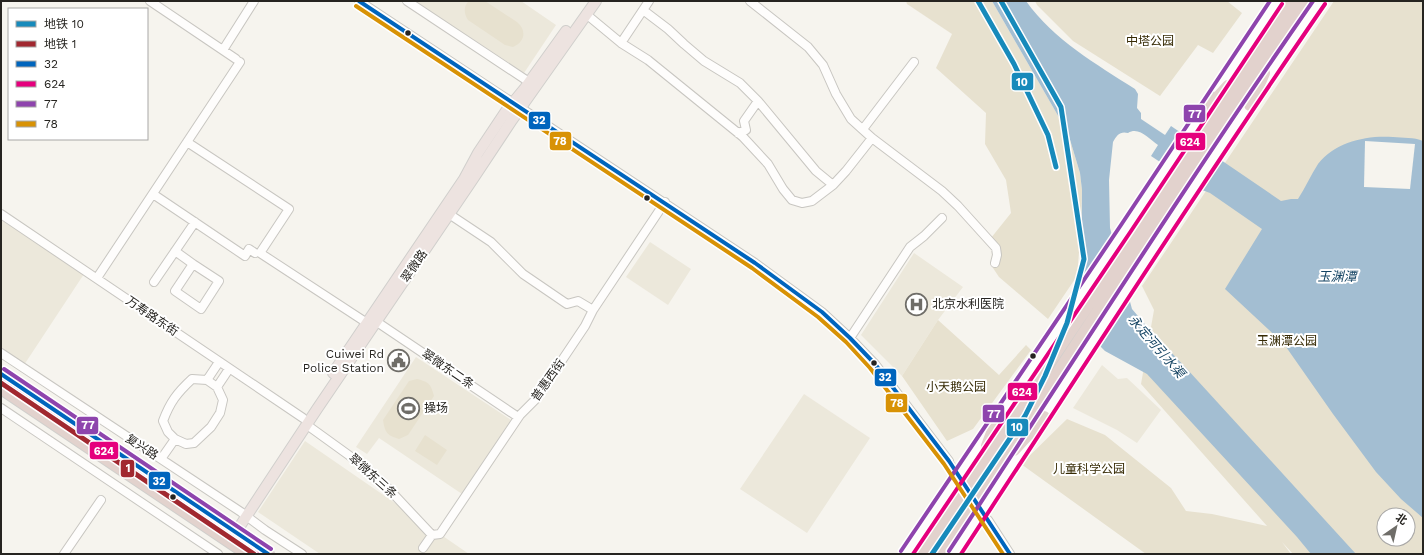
<svg xmlns="http://www.w3.org/2000/svg" width="1424" height="555" font-family="'Work Sans','Noto Sans SC',sans-serif">
	<style>
		.built { fill: #ece8db }
		.green { fill: #e7e1cf; fill-rule: evenodd }
		.water { fill: #a3bed2 }
		.pier { fill: #f6f4ee }
		.lines { fill: none; stroke-linecap: round; stroke-linejoin: round }
		.minor-tunnel { stroke: #cccac5; stroke-width: 8; stroke-dasharray: 8 4; stroke-linecap: butt }
		.minor-casing { stroke: #c8c6c1; stroke-width: 10 }
		.major-casing { stroke: #d0cfcc; stroke-width: 12 }
		.highway-casing { stroke: #d0cfcc; stroke-width: 14 }
		.minor { stroke: #fefdfc; stroke-width: 8 }
		.major { stroke: #ede3e0; stroke-width: 10 }
		.highway { stroke: #e2d2cd; stroke-width: 12 }
		.bus-1-casing { stroke: #fff; stroke-width: 7 }
		.bus-2-casing { stroke: #fff; stroke-width: 7 }
		.bus-3-casing { stroke: #fff; stroke-width: 7 }
		.bus-4-casing { stroke: #fff; stroke-width: 7 }
		.bus-1 { stroke: #0065bd; stroke-width: 4 }
		.bus-2 { stroke: #e5007d; stroke-width: 4 }
		.bus-3 { stroke: #8e44ad; stroke-width: 4 }
		.bus-4 { stroke: #d89205; stroke-width: 4 }
		.metro-1-casing { stroke: #fff; stroke-width: 8 }
		.metro-2-casing { stroke: #fff; stroke-width: 8 }
		.metro-1 { stroke: #178abb; stroke-width: 5 }
		.metro-2 { stroke: #a12830; stroke-width: 5 }
		.bus-dot { fill: #262420; stroke: #fff; stroke-width: 1.5 }
		.labels { text-anchor: middle; stroke-width: 4; stroke-linejoin: round; paint-order: stroke }
		.park-label { font-size: 12px; fill: #362a04; stroke: #fff }
		.street-label { font-size: 12px; fill: #262420; stroke: #fff }
		.poi-label { font-size: 12px; fill: #262420; stroke: #fff; text-anchor: start }
		.water-label { font-size: 13px; font-style: italic; fill: #154463; stroke: #fff }
		.line-badge { stroke: #fff; stroke-width: 1.5 }
		.badge-label { font-size: 11px; text-anchor: middle; font-weight: bold; fill: #fff }
	</style>
	<rect width="100%" height="100%" fill="#f6f4ee"/>
	<path class="built" d="M415,1H521L556,25L524,73Z
		M1,218L84,274L24,365L1,349Z
		M650,242L691,269L668,305L626,277Z
		M914,253L963,287L938,320L902,376L861,335Z
		M416,357L511,420L462,494L379,438L367,454L356,447Z
		M1102,365L1118,379L1127,378L1161,410L1137,443L1117,430L1073,408Z
		M804,394L870,438L807,533L740,489Z
		M305,441L469,554H320L258,512Z"/>
	<path class="green" d="M469,1H485L517,22C527,30 525,42 513,47L505,45L468,20C464,14 463,6 469,1Z
		M906,1H992L1068,133L1080,173L1082,190L1081,229L1077,276L1048,319L999,277L991,265L994,252L987,243L1011,213L1006,180L985,144L986,113L936,68L952,34L907,4Z
		M1035,1H1227L1242,13L1213,53L1198,45L1160,96L1073,41L1037,5Z
		M1334,1H1423V554H1293L1282,542L1291,554H1146L1021,464L1067,419L1105,435L1171,488L1186,511L1212,514L1267,526L1141,384L1154,310L1142,286ZM1384,515H1408V539H1384Z
		M938,320L999,375L1026,345L1031,350L973,429L947,441L902,376Z
		M417,379C429,382 431,384 434,396L408,435L399,439C387,435 385,433 383,420L409,381Z
		M425,435L447,450L437,465L415,451Z"/>
	<path class="water" d="M992,1H1026C1054,40 1096,64 1135,89L1138,94L1137,108L1141,113V119L1165,135L1171,126L1281,201L1291,199H1298C1305,188 1311,175 1318,164C1335,142 1366,135 1393,137C1403,138 1414,137 1423,141V518L1401,499L1376,472L1333,414L1284,344L1225,289L1262,229L1210,193L1202,190L1151,156L1158,145C1149,139 1139,126 1128,133C1120,131 1117,135 1113,142L1109,180L1110,228L1132,309L1149,329L1187,369L1356,554H1311L1297,537L1147,374L1105,351L1099,345L1081,290L1082,190L1080,173L1068,133Z"/>
	<path class="pier" d="M1365,141L1415,144L1410,189L1364,187Z"/>
	<g class="lines">
		<path class="minor-tunnel" d="M949,461L988,520"/>
		<defs>
			<path id="minor" d="M150,1L236,59
				M359,1L755,263L822,312L850,338L875,364L949,461
				M407,1L529,82
				M750,1L808,47L823,65L836,94L851,119L872,138L942,191L958,206L996,248L997,255L995,263
				M643,10L668,29L684,44L704,61L740,83L758,101L816,171L833,185
				M586,14L621,43L648,60L743,137L768,164L783,189L792,200L802,203L812,201L833,185L846,171L872,138
				M621,43L649,1
				M223,50L254,1
				M1264,84L1320,1
				M1218,90L1277,1
				M863,129L914,62
				M738,133L746,130L744,121L758,101
				M187,142L289,209L260,253L367,323
				M153,194L245,256L249,249L255,253
				M1,214L303,418
				M449,214L491,242L523,274L564,302L567,304L578,301L593,310
				M175,251L193,264
				M193,264L219,281L201,309L175,291Z
				M97,278L240,62
				M154,282L195,222
				M377,322L518,417
				M850,338L910,247L924,236L942,218
				M1,353L241,512L265,530L302,554
				M219,362L207,380L217,387L229,369
				M1,408L218,554
				M996,420L1203,113
				M1041,422L1090,344L1253,101
				M307,425L361,464L385,485L432,535
				M175,439L186,444L194,443L211,427L220,413L223,400L217,387
				M161,459L175,439L168,432L163,421C170,402 177,393 192,379L207,380
				M988,520L1010,554
				M423,548L432,535L440,534L520,415L536,399L585,326L593,310L665,202
				M64,554L101,500
				M906,554L989,430
				M954,554L1028,441"/>
			<path id="major" d="M333,373L464,179L478,153L506,111L525,88L566,31
				M236,532L317,409L473,179L512,120L596,1"/>
			<path id="highway" d="M1250,105L1264,73
				M1200,117L1228,86
				M1,374L268,554
				M1,388L248,554
				M987,446L998,417
				M1014,450L1044,417
				M920,554L1293,1
				M936,554L990,476L1128,266L1306,1"/>
		</defs>
		<use href="#minor" class="minor-casing"/>
		<use href="#major" class="major-casing"/>
		<use href="#highway" class="highway-casing"/>
		<use href="#minor" class="minor"/>
		<use href="#major" class="major"/>
		<use href="#highway" class="highway"/>
		<defs>
			<path id="bus-1" d="M359,1L755,263L822,312L850,338L875,364L949,461L1010,554
				M1,374L268,554"/>
			<path id="bus-2" d="M1,381L257,554
				M913,554L1131,231L1282,4
				M961,554C1082,370 1200,185 1325,4"/>
			<path id="bus-3" d="M4,369L271,549
				M901,551L1121,225L1270,1
				M949,551C1070,367 1187,182 1313,1"/>
			<path id="bus-4" d="M356,6L752,268L818,317L846,342L870,368L944,464L1003,554"/>
		</defs>
		<use href="#bus-1" class="bus-1-casing"/>
		<use href="#bus-2" class="bus-2-casing"/>
		<use href="#bus-3" class="bus-3-casing"/>
		<use href="#bus-4" class="bus-4-casing"/>
		<use href="#bus-1" class="bus-1"/>
		<use href="#bus-2" class="bus-2"/>
		<use href="#bus-3" class="bus-3"/>
		<use href="#bus-4" class="bus-4"/>
		<defs>
			<path id="metro-1" d="M978,1L1014,64L1048,135L1056,167
				M932,554L1025,416L1045,376L1067,323L1084,259L1061,107L1001,1"/>
			<path id="metro-2" d="M1,383L254,554"/>
		</defs>
		<use href="#metro-1" class="metro-1-casing"/>
		<use href="#metro-2" class="metro-2-casing"/>
		<use href="#metro-1" class="metro-1"/>
		<use href="#metro-2" class="metro-2"/>
	</g>
	<defs>
		<symbol id="hospital-ring" viewBox="-11 -11 22 22"><circle r="9.5" fill="#fff" stroke="#6f6d68" stroke-width="1.5"/><path d="M-5-5h3v3.5h4V-5h3V5h-3V1.5h-4V5h-3Z" fill="#6f6d68"/></symbol>
		<symbol id="civic-ring" viewBox="-11 -11 22 22"><circle r="9.5" fill="#fff" stroke="#6f6d68" stroke-width="1.5"/><path d="M-.6-6.5H3V-4.5H.6V-3L4-1V1h2V6H-6V1h2V-1L-.6-3ZM-1.2 2.5V6h2.4V2.5Z" fill="#6f6d68"/></symbol>
		<symbol id="stadium-ring" viewBox="-11 -11 22 22"><circle r="9.5" fill="#fff" stroke="#6f6d68" stroke-width="1.5"/><path d="M0-5a6.5 5 0 1 0 0 10a6.5 5 0 1 0 0-10ZM-3.5-1.8h7v3.6h-7Z" fill="#6f6d68"/></symbol>
	</defs>
	<g fill-rule="evenodd">
		<use href="#hospital-ring" x="904" y="292" width="25" height="25"/>
		<use href="#civic-ring" x="386" y="348" width="25" height="25"/>
		<use href="#stadium-ring" x="396" y="396" width="25" height="25"/>
	</g>
	<g class="bus-dot">
		<circle cx="408" cy="33" r="3.5"/>
		<circle cx="647" cy="198" r="3.5"/>
		<circle cx="1033" cy="356" r="3.5"/>
		<circle cx="874" cy="363" r="3.5"/>
		<circle cx="173" cy="497" r="3.5"/>
	</g>
	<g class="labels">
		<g class="park-label">
			<text x="1150" y="45">中塔公园</text>
			<text x="1287" y="345">玉渊潭公园</text>
			<text x="956" y="391">小天鹅公园</text>
			<text x="1089" y="473">儿童科学公园</text>
		</g>
		<g class="street-label">
			<text transform="translate(414 266) rotate(-56)" y="4">翠微路</text>
			<text transform="translate(152 316) rotate(34)" y="4">万寿路东街</text>
			<text transform="translate(448 369) rotate(34)" y="4">翠微东二条</text>
			<text transform="translate(548 380) rotate(-55)" y="4">普惠西街</text>
			<text transform="translate(142 447) rotate(33)" y="4">复兴路</text>
			<text transform="translate(373 476) rotate(42)" y="4">翠微东三条</text>
		</g>
		<g class="poi-label">
			<text x="932" y="308">北京水利医院</text>
			<text x="384" y="358" text-anchor="end">Cuiwei Rd<tspan x="384" dy="14">Police Station</tspan></text>
			<text x="424" y="412">操场</text>
		</g>
		<g class="water-label">
			<text x="1337" y="281">玉渊潭</text>
			<text transform="translate(1157 346) rotate(49)" y="5">永定河引水渠</text>
		</g>
	</g>
	<g class="line-badge">
		<rect x="1011" y="72" width="23" height="19" rx="4" fill="#178abb"/>
		<rect x="1183" y="104" width="23" height="19" rx="4" fill="#8e44ad"/>
		<rect x="528" y="111" width="23" height="19" rx="4" fill="#0065bd"/>
		<rect x="549" y="131" width="23" height="20" rx="4" fill="#d89205"/>
		<rect x="1175" y="132" width="31" height="19" rx="4" fill="#e5007d"/>
		<rect x="874" y="368" width="23" height="19" rx="4" fill="#0065bd"/>
		<rect x="1007" y="382" width="31" height="19" rx="4" fill="#e5007d"/>
		<rect x="885" y="393" width="23" height="20" rx="4" fill="#d89205"/>
		<rect x="982" y="404" width="23" height="19" rx="4" fill="#8e44ad"/>
		<rect x="76" y="416" width="23" height="19" rx="4" fill="#8e44ad"/>
		<rect x="1006" y="418" width="23" height="19" rx="4" fill="#178abb"/>
		<rect x="89" y="441" width="30" height="19" rx="4" fill="#e5007d"/>
		<rect x="120" y="459" width="15" height="19" rx="4" fill="#a12830"/>
		<rect x="148" y="471" width="23" height="19" rx="4" fill="#0065bd"/>
	</g>
	<g class="badge-label">
		<text x="1022" y="86">10</text>
		<text x="1195" y="118">77</text>
		<text x="539" y="124">32</text>
		<text x="560" y="145">78</text>
		<text x="1190" y="146">624</text>
		<text x="885" y="381">32</text>
		<text x="1022" y="396">624</text>
		<text x="897" y="407">78</text>
		<text x="994" y="418">77</text>
		<text x="88" y="429">77</text>
		<text x="1017" y="431">10</text>
		<text x="104" y="455">624</text>
		<text x="128" y="472">1</text>
		<text x="159" y="485">32</text>
	</g>
	<rect width="1424" height="555" fill="none" stroke="#262420" stroke-width="4"/>
	<rect x="8" y="8" width="140" height="132" fill="#ffffff" stroke="#a8a7a6"/>
	<rect x="16" y="21" width="20" height="6" fill="#178abb" stroke="#a8a7a6"/>
	<text x="44" y="28" font-size="12" fill="#262420">地铁 10</text>
	<rect x="16" y="41" width="20" height="6" fill="#a12830" stroke="#a8a7a6"/>
	<text x="44" y="48" font-size="12" fill="#262420">地铁 1</text>
	<rect x="16" y="61" width="20" height="6" fill="#0065bd" stroke="#a8a7a6"/>
	<text x="44" y="68" font-size="12" fill="#262420">32</text>
	<rect x="16" y="81" width="20" height="6" fill="#e5007d" stroke="#a8a7a6"/>
	<text x="44" y="88" font-size="12" fill="#262420">624</text>
	<rect x="16" y="101" width="20" height="6" fill="#8e44ad" stroke="#a8a7a6"/>
	<text x="44" y="108" font-size="12" fill="#262420">77</text>
	<rect x="16" y="121" width="20" height="6" fill="#d89205" stroke="#a8a7a6"/>
	<text x="44" y="128" font-size="12" fill="#262420">78</text>
	<g transform="translate(1396 527) rotate(34)"><circle r="19" fill="#ffffff" stroke="#a8a7a6"/>
	<path d="M0-3L7 15L0 10L-7 15Z" fill="#6f6d68"/>
	<text y="-6" font-size="11" font-weight="bold" text-anchor="middle" fill="#262420">北</text>
	</g>
</svg>
